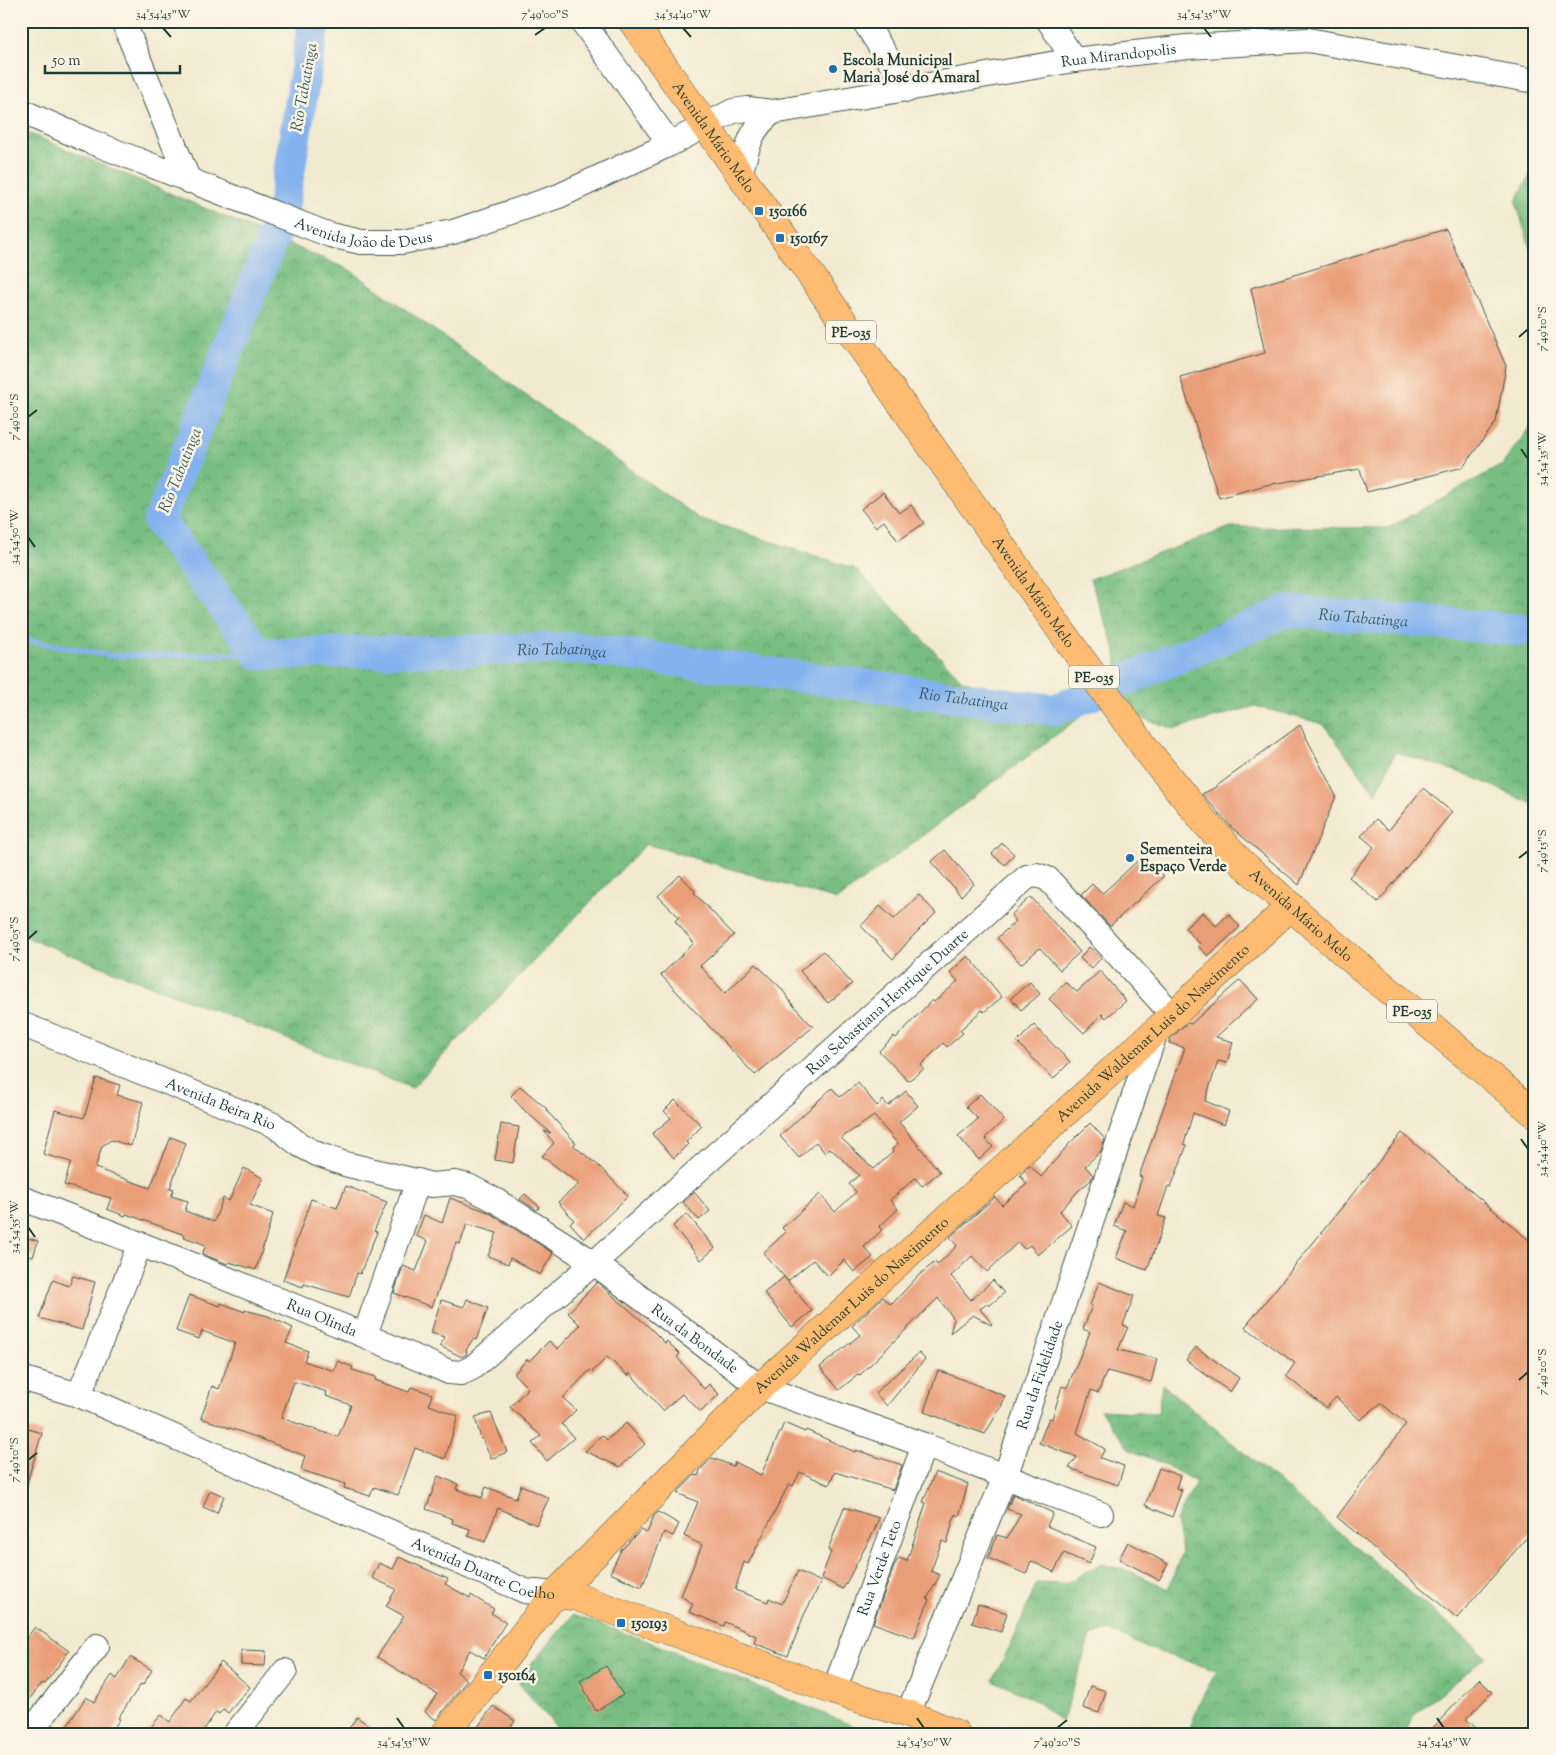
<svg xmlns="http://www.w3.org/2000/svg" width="1556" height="1755" font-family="'Sorts Mill Goudy',serif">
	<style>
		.forest { fill: url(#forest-crowns); stroke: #4c7e5b }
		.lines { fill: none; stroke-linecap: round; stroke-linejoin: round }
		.stream { stroke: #83b2ee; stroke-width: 5.5 }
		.river { stroke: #83b2ee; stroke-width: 32 }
		.building { fill: #ea9e78; fill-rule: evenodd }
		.minor-casing { stroke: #3f574b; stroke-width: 26 }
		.major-casing { stroke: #3f574b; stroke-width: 29 }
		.minor { stroke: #fff; stroke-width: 24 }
		.major { stroke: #febb71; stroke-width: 28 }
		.ticks { fill: none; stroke: #1f3d34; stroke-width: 2 }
		.poi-dot { fill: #1f6fb2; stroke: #fcf5e5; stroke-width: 2 }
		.labels { text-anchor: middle; stroke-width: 5; stroke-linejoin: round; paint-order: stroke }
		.shield { fill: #fcf5e5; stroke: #617469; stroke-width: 1 }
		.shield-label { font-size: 14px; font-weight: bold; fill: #1f3d34 }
		.street-label { font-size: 15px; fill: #1f3d34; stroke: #fcf5e5 }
		.poi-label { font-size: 15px; font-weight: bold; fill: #1f3d34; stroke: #fcf5e5; text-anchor: start }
		.water-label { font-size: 16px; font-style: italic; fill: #385a62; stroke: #fcf5e5 }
		.neatline { fill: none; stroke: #1f3d34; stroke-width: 2 }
		.ticks-label { font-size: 12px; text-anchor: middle; fill: #1f3d34 }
	</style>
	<defs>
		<pattern id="forest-crowns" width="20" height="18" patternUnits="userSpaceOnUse" patternTransform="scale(1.25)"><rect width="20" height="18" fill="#78be82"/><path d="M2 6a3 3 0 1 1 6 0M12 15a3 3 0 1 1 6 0" fill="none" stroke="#629c6b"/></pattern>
	</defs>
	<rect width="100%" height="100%" fill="#fcf5e5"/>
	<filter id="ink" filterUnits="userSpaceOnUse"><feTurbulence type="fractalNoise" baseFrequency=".02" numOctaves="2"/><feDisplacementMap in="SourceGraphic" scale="10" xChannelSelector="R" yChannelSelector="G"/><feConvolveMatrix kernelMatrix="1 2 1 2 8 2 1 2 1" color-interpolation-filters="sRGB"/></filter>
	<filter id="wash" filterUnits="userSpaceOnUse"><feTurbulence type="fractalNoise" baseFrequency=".0096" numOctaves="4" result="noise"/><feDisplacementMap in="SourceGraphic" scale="20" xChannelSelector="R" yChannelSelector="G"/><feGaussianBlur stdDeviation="1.12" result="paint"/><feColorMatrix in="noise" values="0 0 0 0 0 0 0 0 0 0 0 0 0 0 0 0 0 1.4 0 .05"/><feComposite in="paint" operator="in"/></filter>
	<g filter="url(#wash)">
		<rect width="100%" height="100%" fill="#f2ead0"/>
		<path class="forest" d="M21,130L350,270L698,518L856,569L962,680L1080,717L837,900L646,844L412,1088L21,935Z
			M1535,165V264L1516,202Z
			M1535,420V805L1468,775L1395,752L1376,794L1323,724L1255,706L1175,729L1120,711L1116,651L1090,579L1231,527L1388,528L1502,465Z
			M1162,1384L1486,1656L1413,1716L1404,1734H1188L1200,1701L1217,1671L1147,1648L1109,1630L1090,1636L1062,1722L1036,1701L993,1680L1012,1642L1037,1583L1064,1584L1102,1564L1132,1572L1169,1589L1182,1551L1176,1521L1196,1482L1160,1462L1130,1450L1100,1410L1158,1413Z
			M573,1615L642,1639L873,1734H562L517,1681Z"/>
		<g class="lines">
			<path class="stream" d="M21,639L112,656L259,654"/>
			<path class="river" id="s1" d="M314,21L282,215L159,521L259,654L577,648L1055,710L1287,611L1535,631"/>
		</g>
		<g id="blocks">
			<path class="building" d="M1446,229L1506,366L1496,422L1463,467L1367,492L1360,469L1266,485L1219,498L1180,377L1265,353L1251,288Z
				M883,492L899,513L911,505L924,523L898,541L884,521L876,527L861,509Z
				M1300,725L1336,796L1299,885L1231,827L1202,794L1214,788Z
				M1423,788L1452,812L1378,902L1349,877L1374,847L1361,836L1376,819L1389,830Z
				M1002,843L1014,854L1005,865L992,854Z
				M945,850L974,884L961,896L931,862Z
				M1144,855L1164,876L1110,926L1081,895L1092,884L1101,893L1104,892Z
				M680,875L695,891L694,893L734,935L700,966L725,993L756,964L781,988L793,1005L813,1027L755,1075L661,975L694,943L675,921L679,917L658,896Z
				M919,895L936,913L912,937L893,959L861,926L880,906L894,919Z
				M1031,897L1080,952L1060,970L1040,948L1021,964L997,938L1016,921L1011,915Z
				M1203,912L1216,926L1229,914L1240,927L1208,956L1198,946L1200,944L1185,928Z
				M1089,947L1101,958L1091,969L1080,958Z
				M823,951L852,984L828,1003L800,971Z
				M968,956L1002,997L984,1012L982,1010L960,1030L963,1033L947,1047L943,1043L921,1065L924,1069L908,1081L879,1051L894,1036L896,1038L932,1000L934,1002L958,981L950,972Z
				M1100,971L1126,1001L1106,1018L1102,1014L1084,1033L1049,999L1065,982L1077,992Z
				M1240,980L1258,999L1216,1037L1233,1042L1227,1063L1218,1061L1205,1101L1229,1111L1224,1125L1193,1113L1184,1144L1187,1145L1171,1187L1168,1186L1158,1216L1166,1218L1147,1270L1138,1267L1116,1258L1127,1231L1114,1226L1123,1202L1133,1206L1142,1177L1139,1176L1185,1048L1169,1043L1170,1039L1187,1023L1191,1024Z
				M1030,982L1040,994L1021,1010L1011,998Z
				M1034,1025L1070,1062L1053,1079L1017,1042Z
				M96,1078L120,1085L117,1095L143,1102L131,1146L111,1140L102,1146L95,1168L150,1188L171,1137L186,1143L170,1188L174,1189L171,1196L188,1201L185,1211L214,1222L223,1198L229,1201L244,1168L263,1178L250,1205L273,1214L256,1270L229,1262L228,1264L202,1254L206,1245L184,1237L185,1235L126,1214L125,1216L107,1209L111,1198L64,1185L71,1162L43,1154L55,1110L84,1118Z
				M858,1083L877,1106L883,1100L888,1106L906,1091L918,1106L899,1122L940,1172L922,1186L915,1178L890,1200L898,1209L879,1227L882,1230L864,1247L873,1257L854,1272L844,1260L828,1276L813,1260L788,1281L763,1253L786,1232L782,1228L820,1194L835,1212L856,1192L849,1184L859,1175L830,1148L825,1153L816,1142L799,1158L780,1136L832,1088L840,1097ZM874,1116L898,1144L892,1149L893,1152L874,1169L841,1138Z
				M520,1086L547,1109L546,1110L576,1143L573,1145L600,1167L628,1196L584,1239L570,1223L574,1220L558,1202L579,1184L542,1156L554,1143L544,1131L551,1133L525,1111L511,1096Z
				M980,1094L1004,1120L985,1138L993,1147L979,1160L958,1136L978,1119L966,1107Z
				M675,1100L702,1126L686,1142L688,1144L674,1158L652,1134L671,1118L664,1111Z
				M1090,1123L1105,1139L1101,1151L1085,1166L1093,1175L1091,1180L1078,1191L1060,1211L1072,1226L1038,1255L1030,1245L1024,1249L1018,1242L987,1272L972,1256L951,1276L971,1300L993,1280L1004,1293L989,1306L987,1304L980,1309L992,1324L991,1325L973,1315L950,1333L954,1319L938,1298L860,1375L859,1374L839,1390L820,1367L860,1335L852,1326L883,1297L890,1304L892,1302L893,1303L919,1275L935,1262L937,1265L957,1246L950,1237L995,1197L1002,1205L1027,1184L1020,1175L1030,1165L1041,1177L1069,1144Z
				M501,1124L519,1127L513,1163L495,1160Z
				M1402,1133L1535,1245V1528L1457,1618L1337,1517L1406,1424L1381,1403L1360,1420L1336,1397L1326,1408L1286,1376L1295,1363L1245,1327Z
				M346,1186L387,1202L374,1231L377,1232L360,1274L357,1273L349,1297L304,1284L303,1287L283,1280L311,1199L337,1208Z
				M694,1192L710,1211L699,1220L683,1202Z
				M525,1194L540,1207L537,1210L520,1199Z
				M450,1198L488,1212L553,1253L540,1275L510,1258L508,1264L488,1256L497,1233L467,1224L460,1244L456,1243L432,1307L394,1293L403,1266L416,1271L428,1241L416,1236L424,1215L442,1223Z
				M687,1214L715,1248L701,1260L673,1226Z
				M21,1236L38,1241L33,1257L21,1254Z
				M73,1276L95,1282L82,1330L39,1318L53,1280L69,1286Z
				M784,1277L812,1311L792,1327L764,1293Z
				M597,1282L648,1326L665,1343L667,1341L680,1354L677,1357L704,1389L709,1384L719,1394L701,1412L682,1394L663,1411L630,1373L628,1376L607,1357L592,1372L590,1370L563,1398L576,1410L562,1424L574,1438L547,1461L532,1443L541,1436L510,1407L528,1388L514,1374L527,1359L529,1361L549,1341L558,1349L580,1325L568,1313Z
				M1099,1282L1134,1296L1123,1325L1128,1327L1118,1350L1157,1359L1151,1382L1107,1371L1098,1393L1091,1390L1077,1433L1105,1449L1100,1458L1124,1466L1118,1485L1069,1468L1077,1457L1039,1443L1049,1418L1052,1419L1062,1386L1067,1388L1090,1332L1083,1329L1092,1306L1090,1305Z
				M189,1295L220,1306L221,1303L245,1312V1310L268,1316L293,1328L286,1343L308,1351L304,1361L334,1371L337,1361L353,1367L352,1370L376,1377L375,1380L409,1392L411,1387L432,1394L429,1405L458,1416L445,1459L415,1448L398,1495L374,1487L370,1496L344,1488L345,1484L301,1470L305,1456L256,1437L201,1418L212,1386L219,1389L235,1343L202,1331L199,1339L176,1331ZM294,1382H296L327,1392L326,1396L351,1405L338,1437L281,1418Z
				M467,1299L488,1308L476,1340L473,1339L466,1350L467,1354L462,1357L440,1346L445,1337L431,1333L441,1300L464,1307Z
				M1196,1347L1239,1378L1230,1392L1186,1360Z
				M919,1353L925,1359L887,1406L875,1393Z
				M938,1370L1005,1396L1000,1410H999L985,1434L924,1412Z
				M491,1413L507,1452L491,1459L482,1438L481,1439L475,1417Z
				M626,1423L645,1444L620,1467L585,1451L602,1435L607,1440Z
				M784,1423L805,1432L806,1430L855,1452L856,1450L902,1465L893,1490L835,1472L829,1485L800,1472L793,1486L789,1484L748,1564L744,1562L735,1590L768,1602L769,1598L782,1604L798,1571L821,1582L804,1615L788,1656L754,1643L756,1636L725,1622L724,1626L689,1612L693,1604L681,1596L702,1545L684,1536L698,1502L677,1493L695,1475L698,1476L700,1470L712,1458L733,1466L735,1462L761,1475Z
				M21,1427L42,1433L25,1489H21Z
				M1159,1468L1180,1476L1176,1488L1182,1490L1172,1517L1145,1505Z
				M935,1472L968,1484L959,1516L955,1514L947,1543L942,1541L931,1571L940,1575L927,1599L929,1600L914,1638L873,1623L895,1564L899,1558L907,1561L926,1503L923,1502Z
				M438,1476L458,1484L456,1489L482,1498L486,1487L516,1498L521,1485L549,1498L536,1525L498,1508L485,1542L468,1536L470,1529L452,1523L453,1519L426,1509Z
				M210,1490L224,1496L217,1513L203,1507Z
				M1013,1494L1053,1513L1047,1526L1096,1547L1089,1564L1064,1553L1054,1572L1031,1561L1026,1574L988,1558L997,1535L1007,1538L1021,1514L1007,1509Z
				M844,1507L879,1518L875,1529L843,1589L821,1578L831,1552L828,1550Z
				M658,1512L679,1524L673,1536L664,1532L642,1587L610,1573L621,1550L641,1530L647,1533L654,1516Z
				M1128,1542L1168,1564L1159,1580L1119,1559Z
				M399,1557L448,1579L445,1584L470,1598L471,1595L494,1609L491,1613L506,1622L484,1658L470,1650L457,1672L467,1680L436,1720L425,1712L437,1694L377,1657L404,1616L386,1606L396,1589L372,1578L379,1563L393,1569Z
				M978,1604L1007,1613L1001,1632L972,1623Z
				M35,1627L69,1651L45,1684L42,1683L21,1710V1645Z
				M241,1650L266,1651L265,1666L241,1665Z
				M130,1657L152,1670L143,1685L141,1684L118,1718L120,1719L110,1734H62L86,1697L94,1702L112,1675L117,1679Z
				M221,1662L250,1687L228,1713L223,1709L219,1714L216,1712L201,1734H145L161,1715L170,1722L186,1698L191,1701Z
				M606,1666L623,1695L596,1711L580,1681Z
				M1479,1679L1492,1692L1466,1719L1483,1734H1427Z
				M1090,1686L1106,1691L1099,1713L1083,1708Z
				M493,1706L515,1721L506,1734H473Z
				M357,1717L380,1734H345Z"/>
		</g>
	</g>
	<g filter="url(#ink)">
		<use href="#blocks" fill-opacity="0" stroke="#3f574b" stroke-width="1"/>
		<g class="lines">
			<defs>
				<g id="minor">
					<path d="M123,21L189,181"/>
					<path d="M582,21L670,144"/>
					<path d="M864,21L908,90"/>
					<path d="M1049,21L1074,60"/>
					<path id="s2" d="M21,111L89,141L330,235L361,242H402L453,232L559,196L670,144L733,111L747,109L773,112L1074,60L1187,47L1308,40L1535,81"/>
					<path d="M740,175C747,149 750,128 773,112"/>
					<path id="s3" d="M21,1024L274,1125L300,1145L317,1154L345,1164L432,1185L455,1183L468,1186L495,1200L594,1263L760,1387L924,1445L1101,1514"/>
					<path id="s4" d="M21,1198C165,1253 308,1310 449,1372L461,1373L472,1368L594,1263L1027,877L1037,875L1048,879L1173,1015"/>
					<path d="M365,1335L418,1181"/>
					<path id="s5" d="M21,1378L79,1395L525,1591L555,1594"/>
					<path d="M79,1395L140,1244"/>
					<path id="s6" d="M834,1691L924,1445"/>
					<path id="s7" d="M908,1714L1005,1477L1156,1031"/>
					<path d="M29,1734L97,1646"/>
					<path d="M235,1734L285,1671"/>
				</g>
				<g id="major">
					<path id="s8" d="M632,21L1069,642L1149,753L1203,820L1241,862L1323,935L1535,1114"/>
					<path d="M555,1594L577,1597L834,1691L908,1714L956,1734"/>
					<path id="s9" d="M445,1734L555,1594L760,1387L1156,1031L1291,906"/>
				</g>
			</defs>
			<use href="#minor" class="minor-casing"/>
			<use href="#major" class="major-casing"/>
			<use href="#minor" class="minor"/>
			<use href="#major" class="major"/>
		</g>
	</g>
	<path class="ticks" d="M163,28L171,37M683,28L691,37M1204,28L1211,37M535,35L545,28M1519,337L1528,329M28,417L37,410M1521,449L1528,459M28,537L35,547M1519,858L1528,851M28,939L37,931M1521,1139L1528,1149M28,1227L35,1237M1519,1380L1528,1372M28,1460L37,1453M397,1718L404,1728M917,1718L924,1728M1437,1718L1444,1728M1057,1728L1067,1720"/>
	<g class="poi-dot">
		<circle cx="833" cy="69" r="5"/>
		<rect x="754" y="206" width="10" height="10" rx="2.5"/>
		<rect x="775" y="233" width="10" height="10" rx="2.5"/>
		<circle cx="1130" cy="858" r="5"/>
		<rect x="616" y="1618" width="10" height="10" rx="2.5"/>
		<rect x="483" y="1670" width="10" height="10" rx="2.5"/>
	</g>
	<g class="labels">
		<g class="shield">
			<rect x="826" y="320.5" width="50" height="23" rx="4"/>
			<rect x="1069" y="665.5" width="50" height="23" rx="4"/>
			<rect x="1387" y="999.5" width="50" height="23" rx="4"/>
		</g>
		<g class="shield-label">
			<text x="851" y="337">PE-035</text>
			<text x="1094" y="682">PE-035</text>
			<text x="1412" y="1016">PE-035</text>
		</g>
		<g class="street-label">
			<text dy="5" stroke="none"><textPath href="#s2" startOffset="1154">Rua Mirandopolis</textPath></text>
			<text dy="5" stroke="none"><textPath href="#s8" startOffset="142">Avenida Mário Melo</textPath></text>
			<text dy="5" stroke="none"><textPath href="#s2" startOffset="366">Avenida João de Deus</textPath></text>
			<text dy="5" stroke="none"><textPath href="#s8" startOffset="698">Avenida Mário Melo</textPath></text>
			<text dy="5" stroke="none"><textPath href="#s8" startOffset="1119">Avenida Mário Melo</textPath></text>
			<text dy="5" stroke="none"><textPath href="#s4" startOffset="1040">Rua Sebastiana Henrique Duarte</textPath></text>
			<text dy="5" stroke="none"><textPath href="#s9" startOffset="998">Avenida Waldemar Luis do Nascimento</textPath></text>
			<text dy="5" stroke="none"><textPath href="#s3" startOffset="215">Avenida Beira Rio</textPath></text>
			<text dy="5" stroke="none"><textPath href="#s9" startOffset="592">Avenida Waldemar Luis do Nascimento</textPath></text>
			<text dy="5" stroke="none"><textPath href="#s4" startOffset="324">Rua Olinda</textPath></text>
			<text dy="5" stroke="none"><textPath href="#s3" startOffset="754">Rua da Bondade</textPath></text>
			<text dy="5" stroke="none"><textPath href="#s7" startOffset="364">Rua da Fidelidade</textPath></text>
			<text dy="5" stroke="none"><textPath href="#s5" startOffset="501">Avenida Duarte Coelho</textPath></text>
			<text dy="5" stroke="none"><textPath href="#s6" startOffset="131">Rua Verde Teto</textPath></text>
		</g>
		<g class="poi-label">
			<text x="843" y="65">Escola Municipal<tspan x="843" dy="17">Maria José do Amaral</tspan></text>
			<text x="769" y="216">150166</text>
			<text x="790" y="243">150167</text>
			<text x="1140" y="854">Sementeira<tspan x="1140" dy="17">Espaço Verde</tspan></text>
			<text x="631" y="1628">150193</text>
			<text x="498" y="1680">150164</text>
		</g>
		<g class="water-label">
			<text transform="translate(303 87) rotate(-80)" y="6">Rio Tabatinga</text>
			<text transform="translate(179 470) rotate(-68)" y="6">Rio Tabatinga</text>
			<text dy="6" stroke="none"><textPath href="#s1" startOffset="1822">Rio Tabatinga</textPath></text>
			<text dy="6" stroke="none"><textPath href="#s1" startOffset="996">Rio Tabatinga</textPath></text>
			<text dy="6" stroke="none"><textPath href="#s1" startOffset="1401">Rio Tabatinga</textPath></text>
		</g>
	</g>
	<rect width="1556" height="1755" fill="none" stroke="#fcf5e5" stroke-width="55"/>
	<path d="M45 65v8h135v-8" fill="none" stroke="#1f3d34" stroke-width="2.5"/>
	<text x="52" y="65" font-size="15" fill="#1f3d34" stroke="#fcf5e5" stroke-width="4" paint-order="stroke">50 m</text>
	<rect x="28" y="28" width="1500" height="1700" class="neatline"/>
	<g class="ticks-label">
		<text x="163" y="18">34°54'45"W</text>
		<text x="545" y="18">7°49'00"S</text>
		<text x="683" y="18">34°54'40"W</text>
		<text x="1204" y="18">34°54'35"W</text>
		<text transform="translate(1542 329) rotate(-90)" y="4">7°49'10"S</text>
		<text transform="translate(14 417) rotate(-90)" y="4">7°49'00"S</text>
		<text transform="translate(1542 459) rotate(-90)" y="4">34°54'35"W</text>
		<text transform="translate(14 537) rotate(-90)" y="4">34°54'50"W</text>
		<text transform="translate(1542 851) rotate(-90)" y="4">7°49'15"S</text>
		<text transform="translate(14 939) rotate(-90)" y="4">7°49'05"S</text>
		<text transform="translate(1542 1149) rotate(-90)" y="4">34°54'40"W</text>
		<text transform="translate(14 1227) rotate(-90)" y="4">34°54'55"W</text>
		<text transform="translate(1542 1372) rotate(-90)" y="4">7°49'20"S</text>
		<text transform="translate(14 1460) rotate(-90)" y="4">7°49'10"S</text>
		<text x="404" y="1746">34°54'55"W</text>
		<text x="924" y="1746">34°54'50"W</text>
		<text x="1057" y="1746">7°49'20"S</text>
		<text x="1444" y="1746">34°54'45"W</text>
	</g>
</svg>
